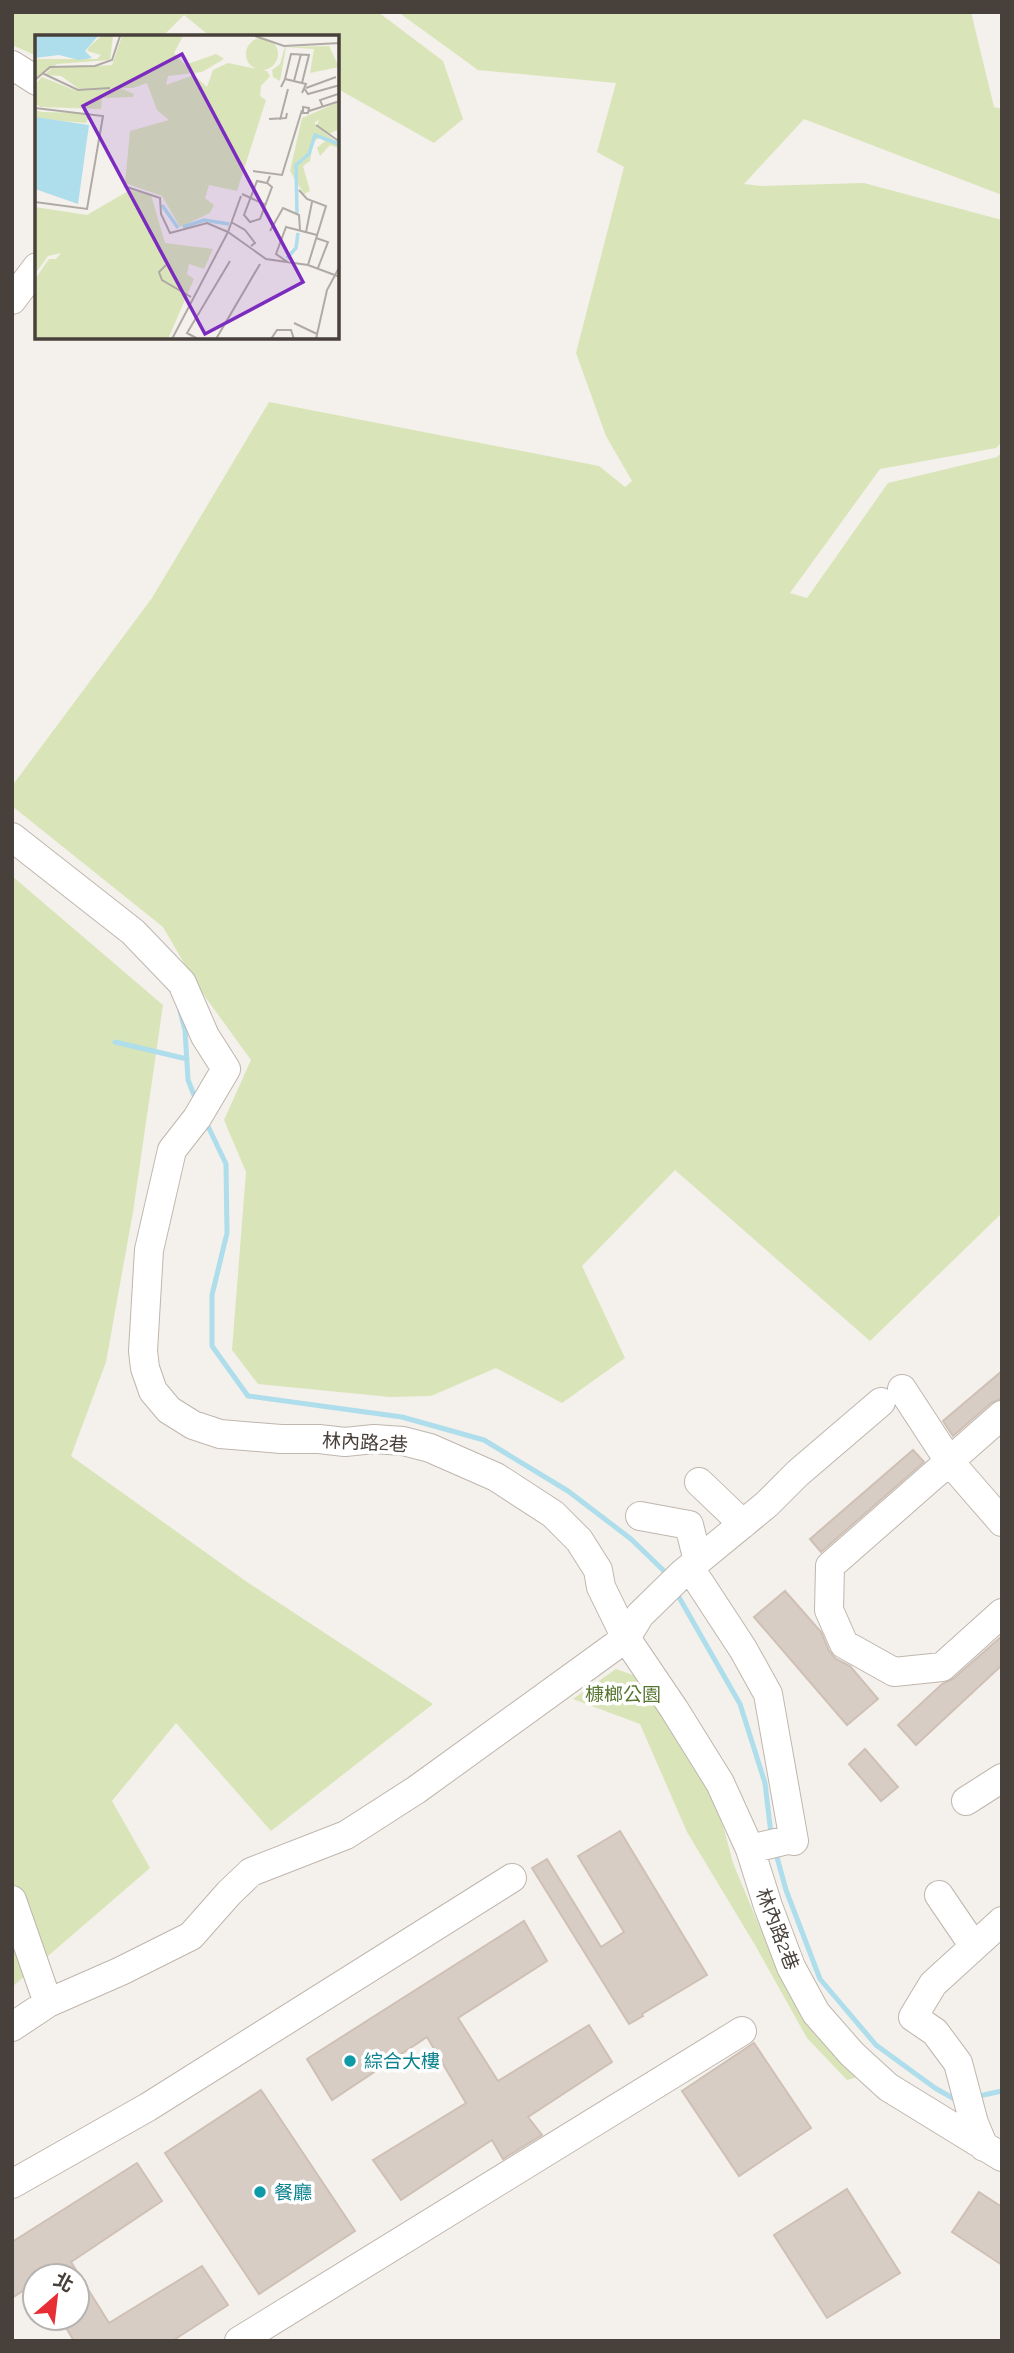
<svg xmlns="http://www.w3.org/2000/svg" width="1014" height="2353" font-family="Raleway,'Noto Sans TC',sans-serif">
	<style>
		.green { fill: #d9e5b8 }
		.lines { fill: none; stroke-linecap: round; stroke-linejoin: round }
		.stream { stroke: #aeddeb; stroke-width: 5 }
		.building { fill: #d8cdc5; stroke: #cfc0b5; stroke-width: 2 }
		.minor-casing { stroke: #bfb6ae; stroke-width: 30 }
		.minor { stroke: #fff; stroke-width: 28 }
		.culture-dot { fill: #0f9aa8; stroke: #fff; stroke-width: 2.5 }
		.labels { text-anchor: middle; stroke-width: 7; stroke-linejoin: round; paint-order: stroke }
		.street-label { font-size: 19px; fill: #48403a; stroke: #fff }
		.park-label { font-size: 19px; fill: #587631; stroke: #fff }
		.culture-label { font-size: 19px; fill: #0d838f; stroke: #fff; text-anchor: start }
		.inset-river { fill: none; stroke: #aeddeb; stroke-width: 3.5 }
		.inset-road { fill: none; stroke: #afaaa4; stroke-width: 2 }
		.view { fill: #7b2cbf; fill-opacity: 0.15; stroke: #7b2cbf; stroke-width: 3.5 }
		.inset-edge { fill: none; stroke: #48403a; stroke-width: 3.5 }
	</style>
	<rect width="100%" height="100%" fill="#f4f0eb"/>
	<path class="green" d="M12,12H378L443,61L463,119L434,143L338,89V37H211L184,15L162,37H37V56L12,45Z
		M398,12H971L994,107L1002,109V195L804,119L744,184L761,186L864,183L1002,220V442L996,448L880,469L790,593L807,598L888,483L997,457L1002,452V1213L870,1341L675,1170L582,1266L625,1358L562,1403L496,1368L431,1396L390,1397L258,1384L232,1350L246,1172L224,1120L251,1060L198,987L163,927L12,806V786L152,598L269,402L599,466L625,487L632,481L606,436L576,353L624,167L597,152L616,83L478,70Z
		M12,876L163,1005L133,1212L106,1362L71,1456L247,1582L433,1704L271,1831L176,1723L112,1801L150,1868L12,1987Z
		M616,1669L641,1678L696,1754L724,1829L733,1863L760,1928L788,1984L861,2076L847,2080L807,2038L755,1945L687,1832L640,1724L573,1699Z"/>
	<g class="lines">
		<path class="stream" d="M180,1011L185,1030L188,1080L196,1100
			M115,1042L187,1059
			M206,1122L226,1164L227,1233L212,1295V1346L248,1396L402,1417L484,1440L568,1491L631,1539L663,1570L668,1577
			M676,1592L740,1704L765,1783L771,1834
			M775,1850L786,1890L820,1979L876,2045L935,2088L958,2101
			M974,2097L1002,2091"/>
	</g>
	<path class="building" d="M1002,1371V1398L991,1403L953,1436L943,1421Z
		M913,1450L924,1462L821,1552L810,1539Z
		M785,1591L821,1632L829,1651L836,1659L850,1666L878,1699L847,1725L754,1617Z
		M1002,1636V1665L916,1745L898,1725L942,1684L953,1679Z
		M865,1749L898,1787L881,1801L849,1764Z
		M620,1831L707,1975L642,2014L643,2016L629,2024L532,1868L547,1859L601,1947L624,1932L578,1856Z
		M524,1921L547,1961L458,2018L498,2081L589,2025L612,2062L528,2117L542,2135L503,2159L492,2140L401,2200L373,2160L466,2103L427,2037L332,2100L307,2059Z
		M754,2043L811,2128L739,2176L682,2091Z
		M261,2090L355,2231L259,2294L165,2153Z
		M137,2163L162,2201L71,2262L109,2323L202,2266L228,2305L172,2341H74L60,2318H77V2276H35V2283L12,2298V2242Z
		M847,2189L900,2273L827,2318L774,2235Z
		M979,2192L1002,2207V2265L952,2232Z"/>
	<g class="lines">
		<defs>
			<path id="minor" d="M12,65L37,81
				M12,300L37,267
				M12,837L133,932L182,983L205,1036L226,1069L197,1118L172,1150L149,1250L143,1351L145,1368L153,1391L169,1410L193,1425L220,1434L281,1439H319L345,1442L374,1439L403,1441L430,1448L496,1477L553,1514L579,1540L598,1570L601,1587L626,1638
				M902,1389L949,1461L1002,1522
				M1002,1415L830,1566L829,1610L844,1644L894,1672L942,1667L1002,1613
				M699,1482L743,1524
				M640,1516L689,1525L698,1561
				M690,1568L743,1649L768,1694L794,1841L788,1840L750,1849
				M626,1638L640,1615L683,1573L767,1504L798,1473L881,1402
				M966,1801L1002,1778
				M939,1895L973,1945
				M12,1900L48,2003
				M12,2027L48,2003L121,1971L191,1936L229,1893L251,1872L346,1835L416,1790L626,1638L674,1709L720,1783L750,1849L768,1906L791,1967L816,2013L852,2054L888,2087L1002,2157
				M984,2147L974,2123L958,2063L935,2032L913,2017L933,1984L1002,1921
				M12,2184L148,2107L512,1878
				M239,2341L742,2031"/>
		</defs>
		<use href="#minor" class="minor-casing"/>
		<use href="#minor" class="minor"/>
	</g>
	<g class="culture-dot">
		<circle cx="350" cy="2061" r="7"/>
		<circle cx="260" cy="2192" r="7"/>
	</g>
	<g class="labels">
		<g class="street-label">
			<text transform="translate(365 1442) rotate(3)" y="7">林內路2巷</text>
			<text transform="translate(778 1929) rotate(69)" y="7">林內路2巷</text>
		</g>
		<g class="park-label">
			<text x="623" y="1701">槺榔公園</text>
		</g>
		<g class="culture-label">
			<text x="364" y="2068">綜合大樓</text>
			<text x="274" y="2199">餐廳</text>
		</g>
	</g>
	<g transform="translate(35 35)">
		<rect width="304" height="304" fill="#f4f0eb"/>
		<path d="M78,1L75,25L22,29L0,44V24H62L66,20L52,16L54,12L65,2ZM87,1H148L139,18L150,30L181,19L189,24L167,37L133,41L131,50L159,40L172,52L178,35L193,28L232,36L235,41L226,51L225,61L231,65L202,156L174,150L170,163L179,170L175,178L145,192L127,161L90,148L95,96L134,85L122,75L112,48L98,53L44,54L26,41L10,40L16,33L77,30ZM211 19a16 16 0 1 1 32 0a16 16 0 1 1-32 0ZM294,11L304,32L275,38L279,14L251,12L245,46L238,42L237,35L245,29L250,12ZM7,42L42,56L85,53L99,59L98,62L67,63L66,74L5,72L0,68V49ZM304,67V99L302,95L294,99L282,90L284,85L280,87V90L304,109V113L295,110L285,121L282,113L290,106L285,102L278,107L275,126L268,131L275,156L269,159L255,136L267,83ZM0,75L7,77L56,78L51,88L5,84L0,82ZM95,155L116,160L130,208L178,214L169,234L154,229L152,239L159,244L133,304H0V244L14,224H21L26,218L13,221L0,239V172L52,180Z" fill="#d9e5b8"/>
		<path d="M0,1H63L50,16L57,23L44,25L24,20L0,23ZM0,82L54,90L43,169L0,154Z" fill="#aeddeb"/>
		<path class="inset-river" d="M127,170L143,193M262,178L261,130L274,119L280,100L304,109M148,192L169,185L194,189M252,223L261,213L263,198"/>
		<path class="inset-road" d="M220,1L249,11L305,8M7,38L43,55L75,53M250,44L256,19L274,20L267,48M0,45L15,32L60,31L77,25L85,1M259,46L266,19M246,52L250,44L271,49L267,58M269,53L273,59L305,50M271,53L301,42M268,72L274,73L273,78H268ZM288,72L285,65L303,59M0,73L68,81L52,174L0,167M274,76L305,66M234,84L251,83L252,78M245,85L253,54M281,90L305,107M218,136L247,140L267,75M232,148L237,152L225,184L215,187L209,180L222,146L232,148L235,141M89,151L125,163L126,179L135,198L172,188L193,197M264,155L272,164L291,171L273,230M207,159L231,170M196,187L210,195L220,208L216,211M235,196L248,173L264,180L265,195M193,197L206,161M271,197L277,167M281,203L293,207L283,233M254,228L241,219L251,192L282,200M131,230L124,237L127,245L156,262M259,288L282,299M137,304L193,197L231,224L273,230L305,242M163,304L152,298L195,226M181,304L225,229M236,304L242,295H256L259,304M281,304L292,255L305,231"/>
		<path class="view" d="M147,19L268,247L170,299L48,71Z"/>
		<rect width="304" height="304" class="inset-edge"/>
	</g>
	<rect width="1014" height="2353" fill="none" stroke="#48403a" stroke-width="28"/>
	<g transform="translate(56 2297) rotate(28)"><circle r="33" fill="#ffffff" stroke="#b6b3b0" stroke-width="2"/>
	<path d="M0-5L12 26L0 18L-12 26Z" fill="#e82e35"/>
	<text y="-10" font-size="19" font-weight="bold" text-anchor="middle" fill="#48403a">北</text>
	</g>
</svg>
